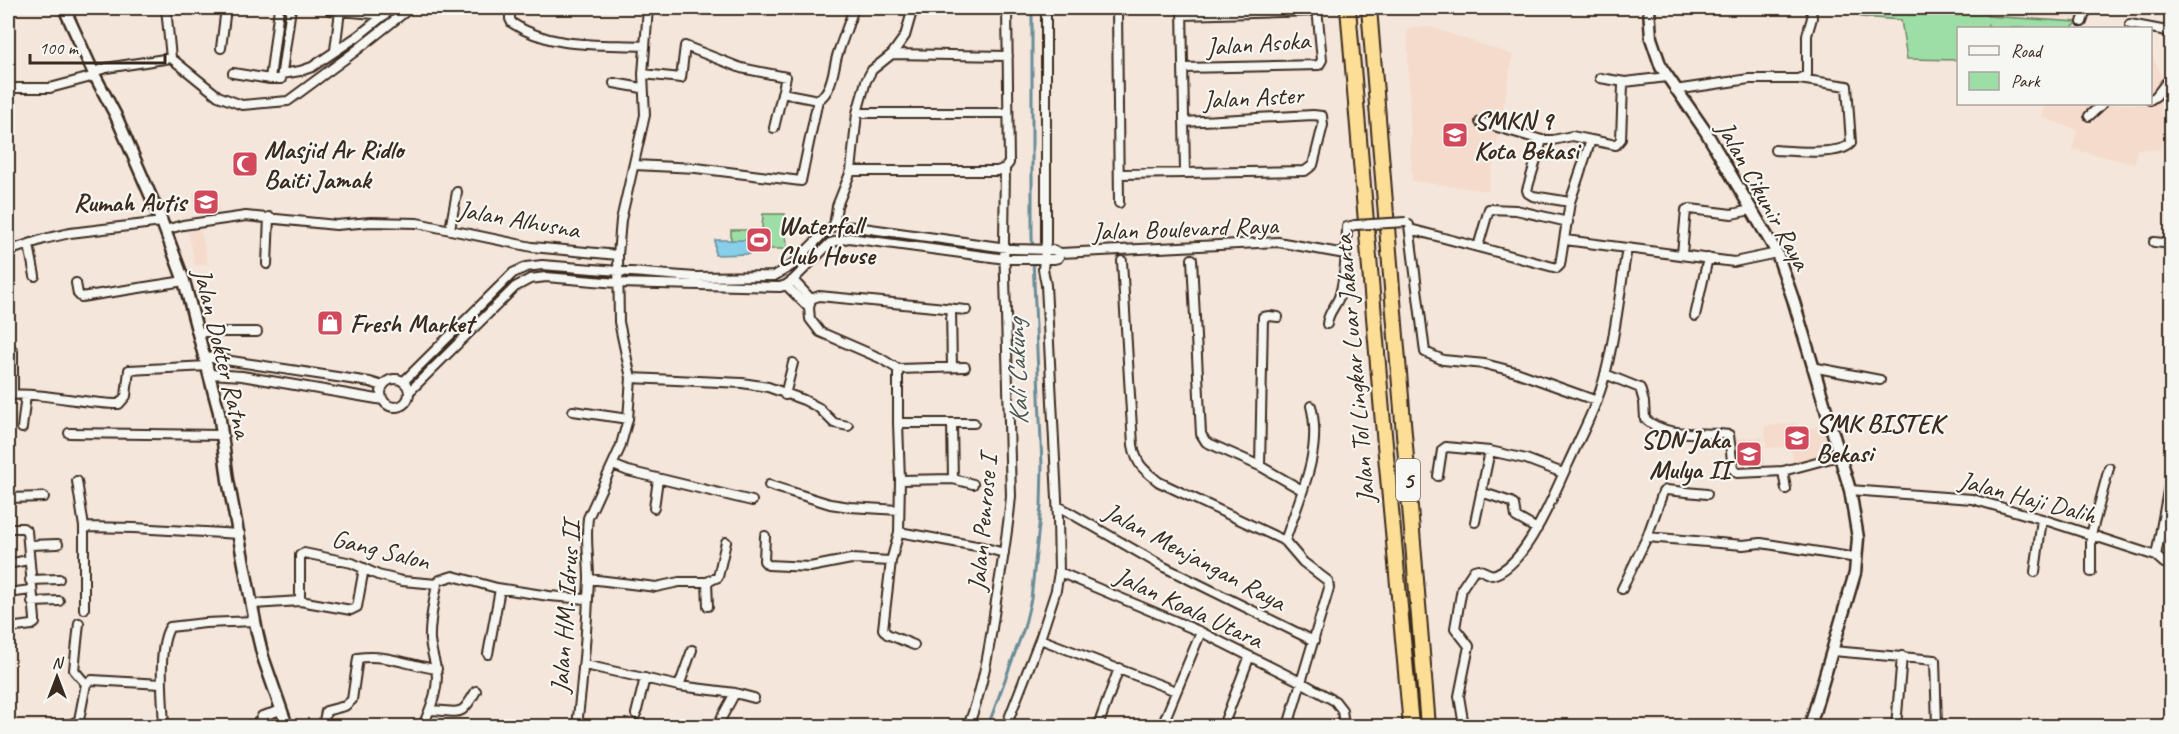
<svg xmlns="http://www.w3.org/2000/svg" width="2179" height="734" font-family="Caveat,sans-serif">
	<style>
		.built { fill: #f5dbcb }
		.green { fill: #9ddea7; stroke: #6c8462; stroke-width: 1.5 }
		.water { fill: #87cee8; stroke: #698c97; stroke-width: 1.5 }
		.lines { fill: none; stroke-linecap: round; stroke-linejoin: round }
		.stream { stroke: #698c97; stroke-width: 3 }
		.street-casing { stroke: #3b2a1e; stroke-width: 12 }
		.secondary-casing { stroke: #3b2a1e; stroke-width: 15 }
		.highway-casing { stroke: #3b2a1e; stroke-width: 18 }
		.street { stroke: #f6f6f2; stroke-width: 8 }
		.secondary { stroke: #f6f6f2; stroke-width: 10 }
		.highway { stroke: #fcde96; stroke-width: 14 }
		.street-bridge-casing { stroke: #3b2a1e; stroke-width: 12; stroke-linecap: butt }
		.street-bridge { stroke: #f6f6f2; stroke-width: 8 }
		.labels { text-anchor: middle; stroke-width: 4.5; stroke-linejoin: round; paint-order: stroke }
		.shield { fill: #f6f6f2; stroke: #73675e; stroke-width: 1.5 }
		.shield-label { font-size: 24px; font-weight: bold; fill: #3b2a1e }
		.street-label { font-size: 26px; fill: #3b2a1e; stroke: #f6f6f2 }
		.poi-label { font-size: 26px; font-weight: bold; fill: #3b2a1e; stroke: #f6f6f2; text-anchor: start }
		.water-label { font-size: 27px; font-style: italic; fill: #4e5350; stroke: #f6f6f2 }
	</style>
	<rect width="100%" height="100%" fill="#f5e6db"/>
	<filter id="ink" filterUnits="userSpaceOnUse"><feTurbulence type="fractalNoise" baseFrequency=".0167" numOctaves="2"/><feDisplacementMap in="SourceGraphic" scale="12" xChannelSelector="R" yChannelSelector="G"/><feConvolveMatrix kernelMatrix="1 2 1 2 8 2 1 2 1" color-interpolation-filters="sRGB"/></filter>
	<g filter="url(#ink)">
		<path class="built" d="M2000,8H1999H2078L2077,19L2016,15Z
			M1430,27L1513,55L1488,191L1412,181L1407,28Z
			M2151,52L2167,88L2160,113L2166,120L2160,150L2137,149L2135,164L2072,149L2077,130L2042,117L2046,104H2150Z
			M218,192L219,211L194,213L193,193Z
			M201,230L208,264L195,266L188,231Z
			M1796,423L1799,430L1825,425L1832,456L1793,465L1791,447L1766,448L1765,426Z
			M1763,437L1764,471L1736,472L1734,438Z"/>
		<path class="green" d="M1863,8H1985L1987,16L2078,22L2072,28H1990L1988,25V28H1958V60L1907,59L1901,20L1861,17Z
			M763,214H785L787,249H731V230H762Z"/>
		<path class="water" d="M715,240H749V254L715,255Z"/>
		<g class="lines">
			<path class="stream" d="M988,726L1024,628L1031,599L1041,507L1042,465L1032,236V8"/>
			<defs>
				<path id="street" d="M166,8L171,58
					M510,8V19L512,23C551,49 600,44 645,46
					M1117,8L1119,203
					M1182,8L1185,172
					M330,10L385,15
					M1182,15L1318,11
					M2082,22L2087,8
					M2130,24L2172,32
					M221,48L226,8
					M335,50L340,11
					M892,54L1008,56
					M1183,68L1319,65L1322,60L1317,8
					M93,72L106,68L171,58L218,96L242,105L288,101L353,53L410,8
					M233,73L270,79H281L291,8
					M282,74L300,71L312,67L358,36L393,8
					M643,74L681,78L685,46L741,68L786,77L774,128
					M1600,78L1625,82
					M270,79L279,8
					M614,83L642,88
					M8,88H50L95,76
					M1675,90L1749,79H1798L1807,75V35L1812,18L1811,8
					M782,93L818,100
					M2150,100L2156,96L2166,83L2172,82
					M857,113H1008
					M2089,116L2102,104
					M1480,122L1542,140
					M1775,150C1791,151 1841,156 1851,143L1847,86L1799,79
					M634,165L696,168L801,181L818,100C833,91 833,68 838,53C843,38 849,23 854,8
					M851,171H997L1005,168
					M1119,174L1305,171L1313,165L1323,125L1322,116L1313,115L1184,122
					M1570,202L1533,196L1528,193L1527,190L1542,140H1553L1572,136L1591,140
					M1409,225L1425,352L1443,360L1485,364L1516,372L1597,401
					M834,226L837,206L851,171L857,113L866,81L872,70L892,54L905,36L913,8
					M450,229L457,192
					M1410,229L1557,268L1560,265L1570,202L1591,140L1616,145L1621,139L1623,85L1625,82L1667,77
					M165,230L183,225L246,216L336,225L371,222L417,223L532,247L618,255
					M1565,240L1734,262L1777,253
					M2154,242L2172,244
					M29,245L35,276
					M1478,247L1489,209L1516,210L1568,222
					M8,251L44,239L70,233L162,222
					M1682,254L1686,210L1690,209L1732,214L1751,210
					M1192,259L1201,434L1206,442L1260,466L1302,490
					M1122,261L1133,445C1137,466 1143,469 1159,482L1285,541L1303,562L1328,581L1329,588L1288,726
					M267,264L269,217
					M793,280L811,299
					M76,283L78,294L81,297L184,281
					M786,285L809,308
					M811,299L809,308L810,319L820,332L880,358L898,369V423L900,480L899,532L891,561L883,629L887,634L914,645
					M811,299L819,296L966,310
					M951,309L952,368
					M1695,316L1708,258
					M1327,324C1328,311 1337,306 1340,294C1345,276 1347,246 1347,227L1355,225
					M199,332H257
					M8,346L13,351V395
					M205,357L370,382L383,386
					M1812,367L1880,380
					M898,369L965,367
					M210,374L242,376L383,400
					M1605,374L1640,388L1644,402L1645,419C1669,439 1701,431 1729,435L1733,469L1737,473L1783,471L1839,456
					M631,378L742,383L768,387L804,400L819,408L834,423L848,426
					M381 393a14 14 0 1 1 28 0a14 14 0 1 1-28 0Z
					M403,382L513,273L526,267L542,265L695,277L774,276L791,266L825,232L834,226L856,227L1014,249L1053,250L1061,253L1278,242L1345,254
					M409,392L515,287L530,279L546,277L617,283L780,287L786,285L793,280L830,243L849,238L1006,259H1054L1058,258L1061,253
					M8,395C45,392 82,404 119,404L126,396L129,370L208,366
					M785,395L793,363
					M573,411L628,419
					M898,423H974
					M952,424L953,479
					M22,428L26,395
					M69,433L222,435
					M613,465L628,471L752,501
					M1260,466L1263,317L1269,316L1278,317
					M1783,471L1786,489
					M1438,476L1442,450L1446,447L1490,451L1526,459L1563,473
					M900,480L953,479L973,484
					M77,481L84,527V609
					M769,485L830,504L850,507L899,510
					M1850,490L1972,499L2042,519L2156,556L2164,563L2172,566
					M1481,492L1511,502L1514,505L1516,517L1537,529
					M8,498L44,497
					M1058,506L1164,567L1314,641
					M654,508L658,479
					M1475,522L1490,451
					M84,527L134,528L240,534
					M8,528H23L27,531L35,619V623L32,625L8,628
					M899,532L982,547L1004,553
					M765,536L764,561L768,565L810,567L851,559L891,561
					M1647,537L1743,545L1761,543L1857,558
					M1285,541C1299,498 1323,452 1311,406
					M29,545L58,544
					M2156,556L2172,469
					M8,564L28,560
					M1059,572L1201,632L1301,682L1335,701L1342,710L1344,726
					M2035,572L2042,519
					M2091,572V535L2109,468
					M589,579L656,587L679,582H707L718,577L726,542
					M30,580L59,579
					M707,582L708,606
					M1622,589L1647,537L1663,492L1666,490L1707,494
					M8,593L31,590
					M300,601L351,610L357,607L364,568
					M32,602L59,601
					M253,604L300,601V555L304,553L352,563L378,575L402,581L437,584
					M79,623L74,670L86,684
					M1040,639L1176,691
					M1833,651L1935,660L1937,726
					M488,654L500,589
					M585,665L679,686L735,693L754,698
					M679,686L692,650
					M431,710C461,711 460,719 476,691
					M636,714L645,678
					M53,726L71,724L79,720L86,684L92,680L161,684
					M164,726C163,702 157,646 170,627L205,623L255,621
					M257,726L262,716L282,710
					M323,726L326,711L345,706L352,700L358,658C384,653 411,666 437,669
					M423,726C430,709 440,688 436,668C434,659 431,650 430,640C429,622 434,602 437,584L440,580L453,576L497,588L549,596L586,599
					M577,726C583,677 587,628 589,579C589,558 585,539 588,518L620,448L628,419L631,378L619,322L618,255L621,220L645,115L643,74L648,8
					M717,726L735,693
					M968,726C984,686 990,644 996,601C1002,566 1008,531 1011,496L1004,241L1005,168L1009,163L1007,8
					M1006,726L1040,639L1056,590L1059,572L1058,518L1046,285L1043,269L1046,242V8
					M1098,726L1119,668
					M1162,726L1201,632
					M1223,726L1249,658
					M1464,726L1459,696L1469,646L1455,628L1462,588L1474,570L1478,569L1492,575C1526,567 1554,493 1568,464C1581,435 1597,406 1605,375C1616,334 1620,290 1627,248
					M1896,726L1902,656"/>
				<path id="secondary" d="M64,8L95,76L116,116L162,222L184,281L219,412L228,480L257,632L263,657L287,726
					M1649,8L1651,38L1661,67L1706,132L1777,253L1793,299L1850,490L1858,538L1855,573L1810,726"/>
				<path id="highway" d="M1348,8L1382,412L1411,726
					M1369,8L1428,726"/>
			</defs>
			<use href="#street" class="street-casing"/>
			<use href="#secondary" class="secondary-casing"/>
			<use href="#highway" class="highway-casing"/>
			<use href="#street" class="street"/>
			<use href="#secondary" class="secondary"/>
			<use href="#highway" class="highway"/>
			<defs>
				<path id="street-bridge" d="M1355,225L1406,222"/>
			</defs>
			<use href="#street-bridge" class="street-bridge-casing"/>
			<use href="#street-bridge" class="street-bridge"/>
		</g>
	</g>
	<defs>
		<symbol id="school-square" viewBox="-11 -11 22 22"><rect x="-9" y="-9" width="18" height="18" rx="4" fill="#d1495b" stroke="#f6f6f2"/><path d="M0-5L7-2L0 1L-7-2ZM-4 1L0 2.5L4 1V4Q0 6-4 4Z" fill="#fff"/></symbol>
		<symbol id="mosque-square" viewBox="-11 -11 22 22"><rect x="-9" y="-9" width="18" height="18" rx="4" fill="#d1495b" stroke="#f6f6f2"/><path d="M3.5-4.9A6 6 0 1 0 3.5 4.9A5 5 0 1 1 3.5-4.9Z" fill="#fff"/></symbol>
		<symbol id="stadium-square" viewBox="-11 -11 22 22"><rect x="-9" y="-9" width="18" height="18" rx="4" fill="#d1495b" stroke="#f6f6f2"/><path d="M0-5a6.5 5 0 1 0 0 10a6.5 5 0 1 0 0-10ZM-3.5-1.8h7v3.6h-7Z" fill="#fff"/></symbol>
		<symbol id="shop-square" viewBox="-11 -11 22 22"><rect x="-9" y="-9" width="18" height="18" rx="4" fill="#d1495b" stroke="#f6f6f2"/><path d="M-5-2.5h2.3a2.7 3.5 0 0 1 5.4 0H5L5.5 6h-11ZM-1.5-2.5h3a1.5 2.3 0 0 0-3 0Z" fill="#fff"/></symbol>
	</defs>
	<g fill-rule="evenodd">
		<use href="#school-square" x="1440" y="120" width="30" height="30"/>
		<use href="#mosque-square" x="230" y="149" width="30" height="30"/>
		<use href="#school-square" x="191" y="187" width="30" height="30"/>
		<use href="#stadium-square" x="744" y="225" width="30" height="30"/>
		<use href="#shop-square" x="315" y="308" width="30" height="30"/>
		<use href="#school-square" x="1782" y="423" width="30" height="30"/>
		<use href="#school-square" x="1734" y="439" width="30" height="30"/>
	</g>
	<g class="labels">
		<rect class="shield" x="1396" y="459" width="24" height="42" rx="4.5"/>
		<g class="shield-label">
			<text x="1408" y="488">5</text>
		</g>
		<g class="street-label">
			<text transform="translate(1258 43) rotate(-4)" y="9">Jalan Asoka</text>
			<text transform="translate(1253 97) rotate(-3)" y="9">Jalan Aster</text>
			<text transform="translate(1764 195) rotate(61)" y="9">Jalan Cikunir Raya</text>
			<text transform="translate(519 219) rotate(10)" y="9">Jalan Alhusna</text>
			<text transform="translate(1185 228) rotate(-2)" y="9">Jalan Boulevard Raya</text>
			<text transform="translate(223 353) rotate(76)" y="9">Jalan Dokter Ratna</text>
			<text transform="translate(1354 369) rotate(-95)" y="9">Jalan Tol Lingkar Luar Jakarta</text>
			<text transform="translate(2028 497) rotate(15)" y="9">Jalan Haji Dalih</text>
			<text transform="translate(982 523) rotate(-85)" y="9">Jalan Penrose I</text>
			<text transform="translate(381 549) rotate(14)" y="9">Gang Salon</text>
			<text transform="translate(1195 556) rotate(28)" y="9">Jalan Menjangan Raya</text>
			<text transform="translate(565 607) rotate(-86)" y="9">Jalan HM. Idrus II</text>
			<text transform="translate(1189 607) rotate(25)" y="9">Jalan Koala Utara</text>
		</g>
		<g class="poi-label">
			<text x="1474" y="129">SMKN 9<tspan x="1474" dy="30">Kota Bekasi</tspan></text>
			<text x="264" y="158">Masjid Ar Ridlo<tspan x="264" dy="30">Baiti Jamak</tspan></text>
			<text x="186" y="211" text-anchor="end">Rumah Autis</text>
			<text x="778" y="234">Waterfall<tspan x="778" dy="30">Club House</tspan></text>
			<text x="350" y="332">Fresh Market</text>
			<text x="1816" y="432">SMK BISTEK<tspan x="1816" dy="30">Bekasi</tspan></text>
			<text x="1730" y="448" text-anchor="end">SDN Jaka<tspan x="1730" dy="30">Mulya II</tspan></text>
		</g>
		<g class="water-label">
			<text transform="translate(1017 372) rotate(-92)" y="9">Kali Cakung</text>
		</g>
	</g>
	<rect width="2179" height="734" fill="none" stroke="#f6f6f2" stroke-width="30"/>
	<rect x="15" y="15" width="2149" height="704" fill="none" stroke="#3b2a1e" stroke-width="2" filter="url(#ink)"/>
	<rect x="1957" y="27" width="195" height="78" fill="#f6f6f2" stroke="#aba49d" stroke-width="1.5"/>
	<rect x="1969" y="46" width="30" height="9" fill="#f6f6f2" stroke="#aba49d" stroke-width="1.5"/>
	<text x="2011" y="57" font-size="18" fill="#3b2a1e">Road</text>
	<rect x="1969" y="72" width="30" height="18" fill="#9ddea7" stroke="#aba49d" stroke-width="1.5"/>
	<text x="2011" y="87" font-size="18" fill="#3b2a1e">Park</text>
	<g transform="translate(57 677)" stroke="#f6f6f2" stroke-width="4.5" paint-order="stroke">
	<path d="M0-4.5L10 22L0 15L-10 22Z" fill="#3b2a1e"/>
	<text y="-9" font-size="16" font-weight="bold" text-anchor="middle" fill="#3b2a1e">N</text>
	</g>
	<path d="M30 54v9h135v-9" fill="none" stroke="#3b2a1e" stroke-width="3"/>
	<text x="39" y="54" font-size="18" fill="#3b2a1e" stroke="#f6f6f2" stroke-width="4.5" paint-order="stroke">100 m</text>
</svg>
